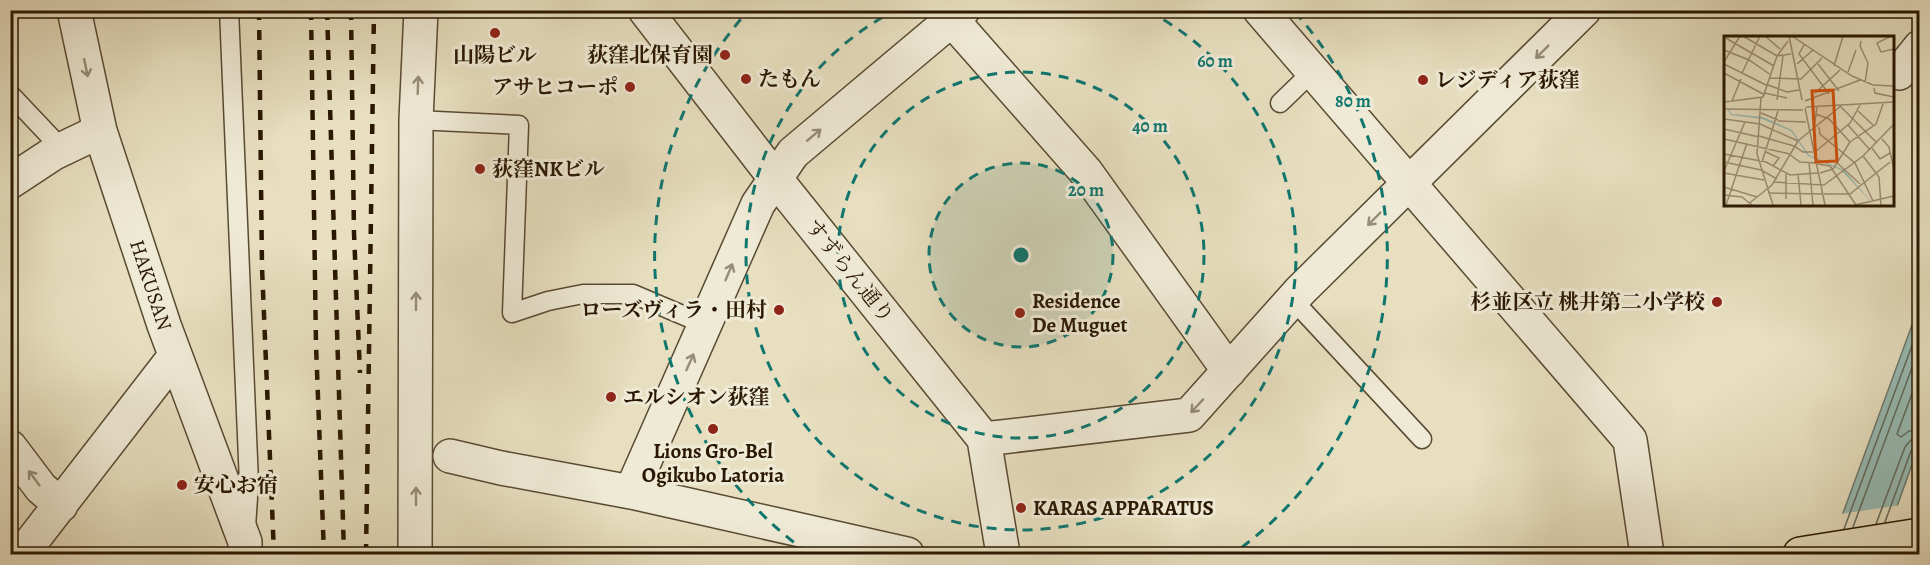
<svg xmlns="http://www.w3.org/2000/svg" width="1930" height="565" font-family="Alegreya,'Noto Serif JP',serif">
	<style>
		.water { fill: #97bcb5; stroke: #6b7a6d; stroke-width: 1.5 }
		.pier { fill: #e7dfc0 }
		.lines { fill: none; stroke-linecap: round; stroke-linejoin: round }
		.shore { stroke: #606a5c; stroke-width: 1.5 }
		.service-casing { stroke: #594a32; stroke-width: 21 }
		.minor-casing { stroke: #594a32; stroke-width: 36 }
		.tertiary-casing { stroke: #594a32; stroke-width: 36 }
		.primary-casing { stroke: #2a1802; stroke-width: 36 }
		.service { stroke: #efead6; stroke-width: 18 }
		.minor { stroke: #efead6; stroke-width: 33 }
		.tertiary { stroke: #efead6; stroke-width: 33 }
		.primary { stroke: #e7dfc0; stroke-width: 33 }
		.rail { stroke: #2a1802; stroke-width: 4.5; stroke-dasharray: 10 10; stroke-linecap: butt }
		.oneway { stroke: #968c77 }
		.ring { fill: none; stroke: #0f766e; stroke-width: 3; stroke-dasharray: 10 8 }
		.poi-dot { fill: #8f2418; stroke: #efead6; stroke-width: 2 }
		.labels { text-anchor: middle; stroke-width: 6; stroke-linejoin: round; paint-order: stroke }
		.poi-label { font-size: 21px; font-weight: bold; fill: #2a1802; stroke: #efead6; text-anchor: start }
		.street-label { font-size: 21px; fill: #2a1802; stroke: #efead6 }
		.inset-road { fill: none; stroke: #9b8f74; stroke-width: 1.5 }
		.view { fill: #d5520b; fill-opacity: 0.15; stroke: #d5520b; stroke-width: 3 }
		.inset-edge { fill: none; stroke: #2a1802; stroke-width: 3 }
		.centre { fill: #0f766e; stroke: #efead6; stroke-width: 3 }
		.ring-label { font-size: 18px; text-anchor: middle; font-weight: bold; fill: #0f766e; stroke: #efead6; stroke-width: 6; stroke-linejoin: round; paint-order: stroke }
	</style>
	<rect width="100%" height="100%" fill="#e7dfc0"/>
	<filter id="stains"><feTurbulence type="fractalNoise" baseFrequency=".00333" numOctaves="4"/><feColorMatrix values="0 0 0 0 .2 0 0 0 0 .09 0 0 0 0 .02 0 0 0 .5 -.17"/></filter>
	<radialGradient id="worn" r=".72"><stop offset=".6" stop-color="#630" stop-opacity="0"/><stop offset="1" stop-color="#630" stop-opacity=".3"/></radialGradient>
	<path class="water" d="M1919,306V445L1880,554H1828Z"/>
	<path class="pier" d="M1901,505L1883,554H1825L1840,514Z"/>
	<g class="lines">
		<path class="shore" d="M1920,372L1897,434L1901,437L1909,431L1920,430
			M1885,522L1911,451L1915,447L1920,446
			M1876,524L1905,447L1911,440L1920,439
			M1853,527L1920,346
			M1844,529L1920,324"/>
		<defs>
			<path id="service" d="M229,10L249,483L246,527
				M10,94L62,149
				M1280,103L1312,72
				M416,120L519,125L512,313L548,301L583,294H633L706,325
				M1293,300L1422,439"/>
			<path id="minor" d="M74,10L100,131L164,325L245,542V554
				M645,10L775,178L984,439L1003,554
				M1260,10L1630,440L1647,554
				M952,20L1086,172L1229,371
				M1899,73L1920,47
				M10,182L54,153L100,131
				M984,439L1189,415L1300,291L1584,10
				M10,447L41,488L61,505
				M450,456L501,468L631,492L907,554
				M631,492L758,204L793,153L963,10
				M22,554L175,356"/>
			<path id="tertiary" d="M415,554L416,120L421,10"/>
			<path id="primary" d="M1800,554L1920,535"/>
		</defs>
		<use href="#service" class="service-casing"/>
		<use href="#minor" class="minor-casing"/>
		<use href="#tertiary" class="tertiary-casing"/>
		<use href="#primary" class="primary-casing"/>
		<use href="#service" class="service"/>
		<use href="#minor" class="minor"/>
		<use href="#tertiary" class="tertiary"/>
		<use href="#primary" class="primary"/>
		<path class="rail" d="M259,10L262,267L274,554
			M311,10L316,345L324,554
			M327,10L344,554
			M351,10L354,233L360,373
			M366,554L374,10"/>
	</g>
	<defs><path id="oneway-shaft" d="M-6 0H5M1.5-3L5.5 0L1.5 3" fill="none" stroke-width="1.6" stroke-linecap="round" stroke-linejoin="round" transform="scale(1.5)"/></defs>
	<g class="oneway">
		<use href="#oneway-shaft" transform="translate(1542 52) rotate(135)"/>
		<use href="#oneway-shaft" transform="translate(86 68) rotate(78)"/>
		<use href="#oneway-shaft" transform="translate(418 85) rotate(-88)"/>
		<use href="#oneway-shaft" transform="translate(814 135) rotate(-40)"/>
		<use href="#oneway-shaft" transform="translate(1374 219) rotate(135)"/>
		<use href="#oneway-shaft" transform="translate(729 272) rotate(-67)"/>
		<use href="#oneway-shaft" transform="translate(416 301) rotate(-90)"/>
		<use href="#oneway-shaft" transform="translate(690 362) rotate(-66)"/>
		<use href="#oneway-shaft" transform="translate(1197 406) rotate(133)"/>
		<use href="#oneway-shaft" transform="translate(34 478) rotate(-127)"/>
		<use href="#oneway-shaft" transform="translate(416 496) rotate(-90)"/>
	</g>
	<circle cx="1021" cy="255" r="92" fill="#0f766e" fill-opacity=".12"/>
	<g class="ring">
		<circle cx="1021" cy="255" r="92"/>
		<circle cx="1021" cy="255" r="183"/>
		<path d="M1148 11A275 275 0 1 1 894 11"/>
		<path d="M808 553A366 366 0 0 1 747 12M1295 12A366 366 0 0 1 1234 553"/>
	</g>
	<g class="poi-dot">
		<circle cx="495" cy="33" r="6"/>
		<circle cx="725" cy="55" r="6"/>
		<circle cx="746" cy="79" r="6"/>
		<circle cx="1423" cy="80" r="6"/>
		<circle cx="630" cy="87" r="6"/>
		<circle cx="480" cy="169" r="6"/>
		<circle cx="1717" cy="302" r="6"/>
		<circle cx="779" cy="310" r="6"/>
		<circle cx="1020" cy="313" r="6"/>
		<circle cx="611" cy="397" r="6"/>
		<circle cx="713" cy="429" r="6"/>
		<circle cx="182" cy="485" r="6"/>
		<circle cx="1021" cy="508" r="6"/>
	</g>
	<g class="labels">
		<g class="poi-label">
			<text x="495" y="62" text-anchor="middle">山陽ビル</text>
			<text x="713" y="62" text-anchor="end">荻窪北保育園</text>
			<text x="758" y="86">たもん</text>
			<text x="1435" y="87">レジディア荻窪</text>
			<text x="618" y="94" text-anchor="end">アサヒコーポ</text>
			<text x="492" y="176">荻窪NKビル</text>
			<text x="1032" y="308">Residence<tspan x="1032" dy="24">De Muguet</tspan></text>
			<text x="1705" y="309" text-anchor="end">杉並区立 桃井第二小学校</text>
			<text x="767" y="317" text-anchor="end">ローズヴィラ・田村</text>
			<text x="623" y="404">エルシオン荻窪</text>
			<text x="713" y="458" text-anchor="middle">Lions Gro-Bel<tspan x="713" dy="24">Ogikubo Latoria</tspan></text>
			<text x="194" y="492">安心お宿</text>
			<text x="1033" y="515">KARAS APPARATUS</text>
		</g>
		<g class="street-label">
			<text transform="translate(850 271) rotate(51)" y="7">すずらん通り</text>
			<text transform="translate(151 285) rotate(72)" y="7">HAKUSAN</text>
		</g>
	</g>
	<g transform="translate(1724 36)">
		<rect width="170" height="170" fill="#e7dfc0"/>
		<path d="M0,68L8,78L39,81L68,94L85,119L120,134L150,169L117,134L84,120L67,95L38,83L7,79Z" fill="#97bcb5"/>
		<path class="inset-road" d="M19,0L53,20L67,18M41,0L56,13M65,0L78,64M68,0L128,40L149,49L170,50M167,0L153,7L157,16L170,13M0,1L50,30M137,5L136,10L144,27L141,47M80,9L75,18L105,58M0,14L25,24L47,39M0,26L16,0M0,28L44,50M73,28L89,14M94,28L115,55M110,30L119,0M124,36L132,14M0,37L41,59M18,37L36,0M46,42L77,43L98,22M44,49L63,56L75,54M150,52L151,57L170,61M41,57L63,62M91,57L116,34M37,62L33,118L49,169M53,64L59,20M8,65L17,43M81,65L136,44M0,66L39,61L53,20L64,5M82,71L170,66M117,71L153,107M81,72L101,169M0,73L79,74M134,75L149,89M37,77L54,84M92,78L105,83L126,106M0,83L36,88L74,105M54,85L82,86M124,89L146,114M95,91L96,98L131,127L149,165M90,92L93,71M0,93L35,101M35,100L70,110L79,116H89M0,103L66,118M158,103L165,111L170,134M148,112L156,123L166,117M42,116L55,122L49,130M91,116L126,87L136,69M0,118L42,126L66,139L94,137M65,118L76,126L92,127M139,120L155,141L157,169M110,124L136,148M0,126L37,134L53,143M38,126L54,75M85,126L89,169M94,128L106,130L132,169M0,135L21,86M0,137L40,144M96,137L109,133L126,106L152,88L159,68M74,138L77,169M50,146L100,149L139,120L170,88M0,151L33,161M44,157L98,158M100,158H126L166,126M0,159L18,161L28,169M62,163V138M2,169L23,107M23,169L48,149L74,105L118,69M131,169L170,160"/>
		<path class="view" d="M109,54L113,125L92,126L88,55Z"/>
		<rect width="170" height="170" class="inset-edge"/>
	</g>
	<circle cx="1021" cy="255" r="9" class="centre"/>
	<g class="ring-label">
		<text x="1215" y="67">60 m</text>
		<text x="1353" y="107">80 m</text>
		<text x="1150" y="132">40 m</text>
		<text x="1086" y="196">20 m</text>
	</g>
	<rect width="1930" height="565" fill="none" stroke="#e7dfc0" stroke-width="36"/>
	<rect x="12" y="12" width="1906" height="541" fill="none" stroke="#2a1802" stroke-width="3"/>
	<rect x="18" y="18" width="1894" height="529" fill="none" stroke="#2a1802" stroke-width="1.5"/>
	<rect width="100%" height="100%" filter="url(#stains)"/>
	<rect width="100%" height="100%" fill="url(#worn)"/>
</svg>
